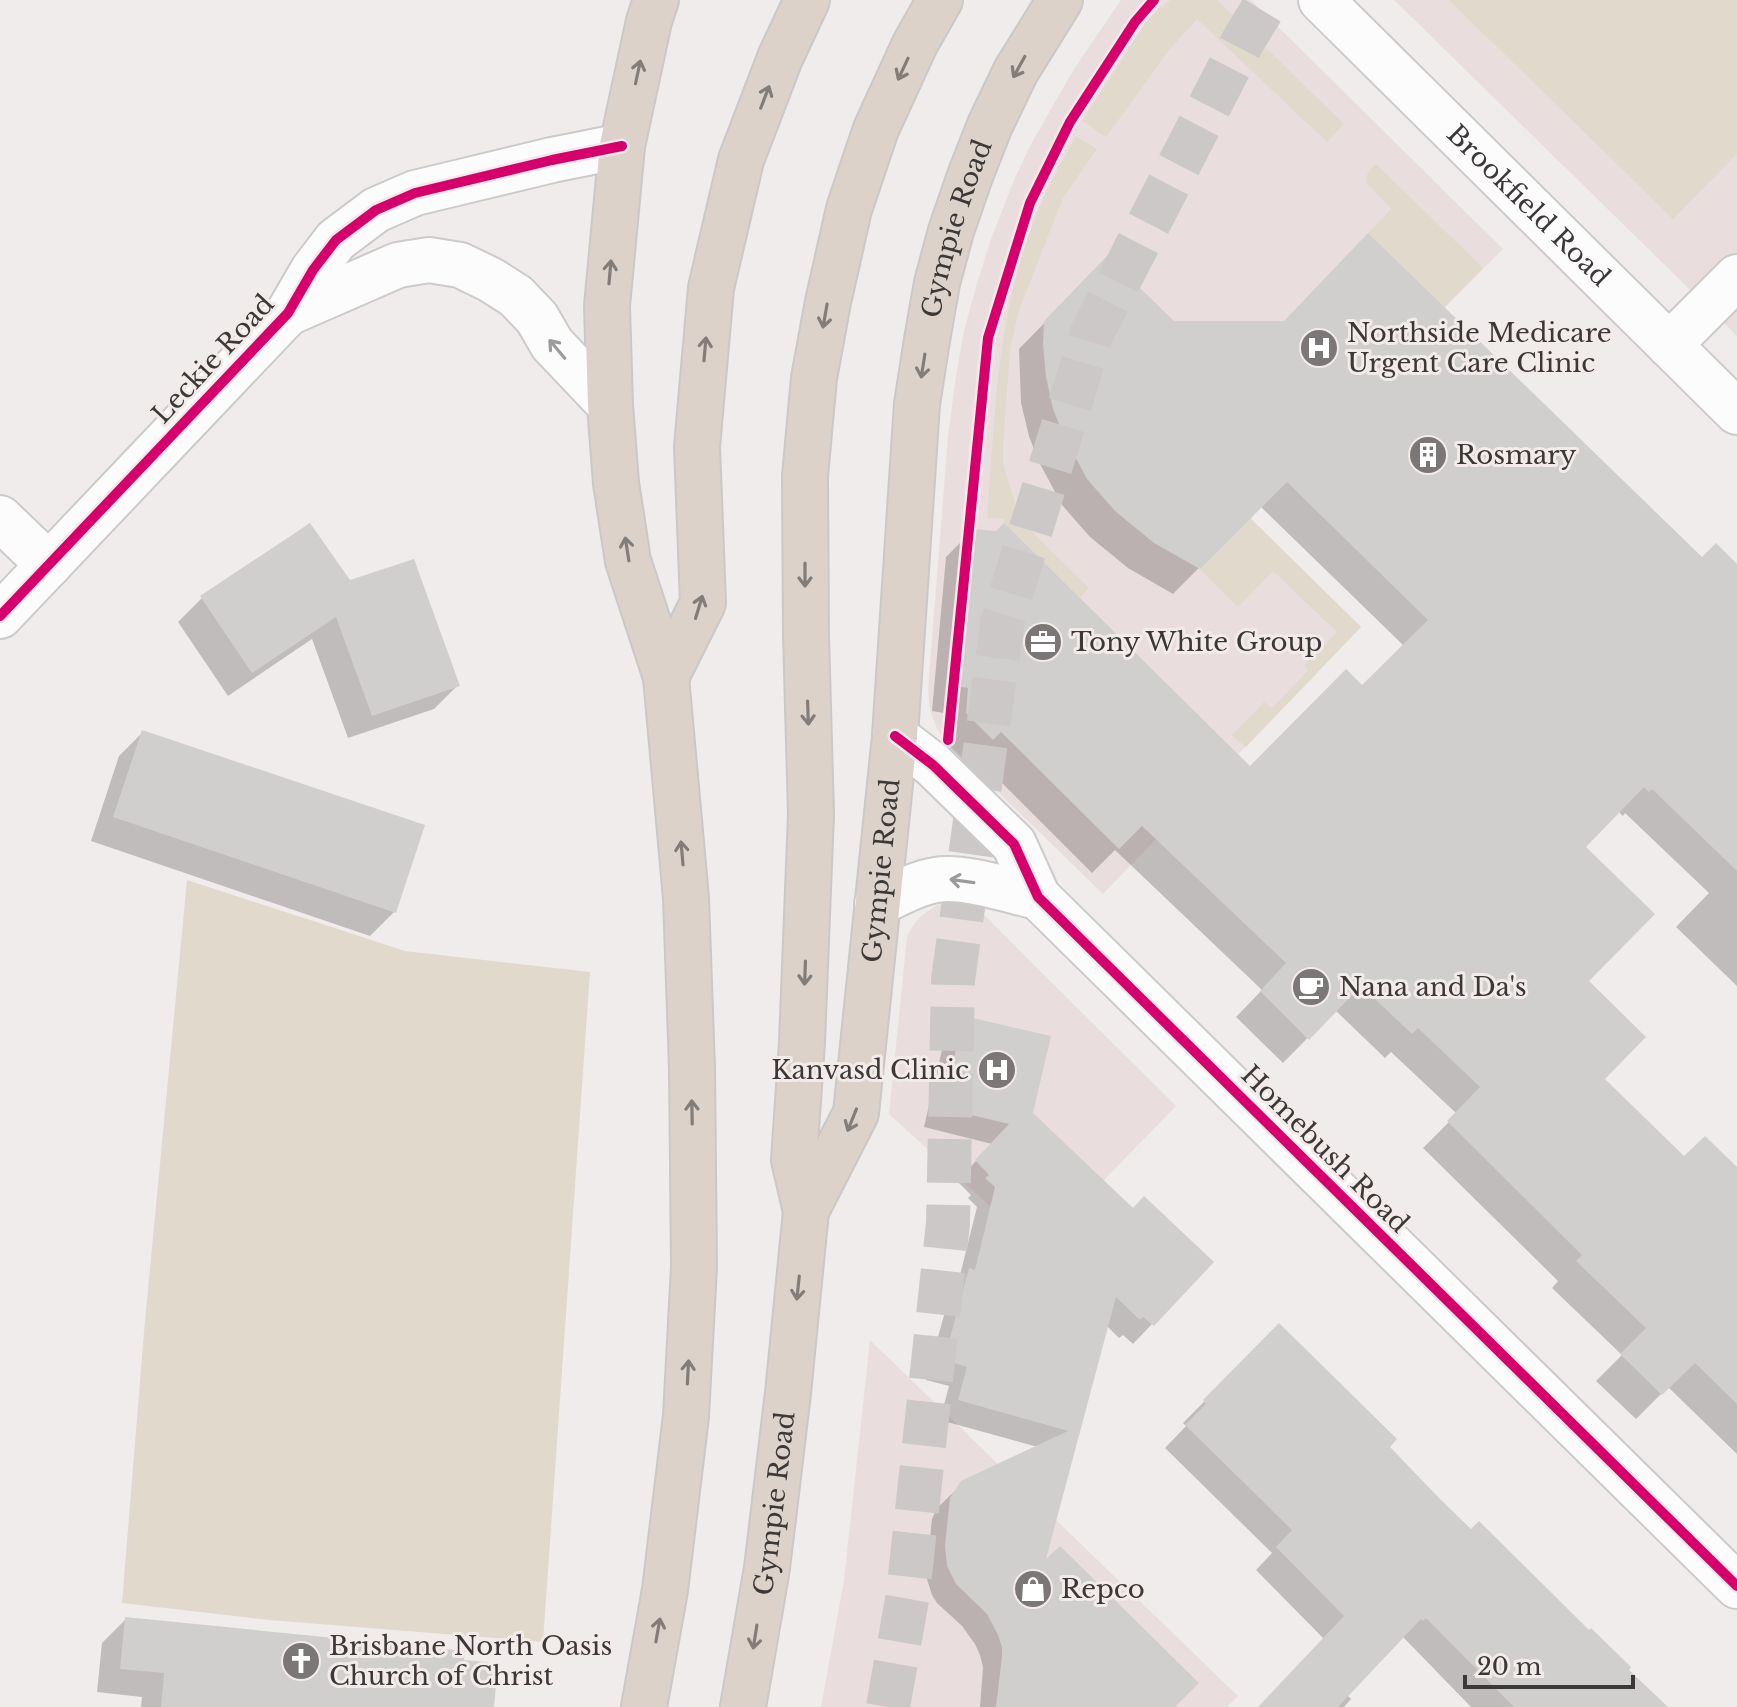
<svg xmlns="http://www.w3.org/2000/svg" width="1737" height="1707" font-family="'Libre Baskerville',serif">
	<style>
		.built { fill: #e9dedd }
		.green { fill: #e0d9cc }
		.shadow { fill: #0003 }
		.building { fill: #d1cece }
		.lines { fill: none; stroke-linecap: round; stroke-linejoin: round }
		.minor-tunnel { stroke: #ccc8c8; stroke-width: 44; stroke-dasharray: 44 22; stroke-linecap: butt }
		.minor-casing { stroke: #cdcaca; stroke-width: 48 }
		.highway-casing { stroke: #cbc8c8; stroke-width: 48 }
		.minor { stroke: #fdfcfc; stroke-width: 44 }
		.highway { stroke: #dcd2ca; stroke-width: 44 }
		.cycleway-casing { stroke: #f2ebea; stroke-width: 15 }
		.cycleway { stroke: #d6006c; stroke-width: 10 }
		.oneway { stroke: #837d79 }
		.oneway2 { stroke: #9c9a9a }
		.labels { text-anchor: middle; stroke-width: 6; stroke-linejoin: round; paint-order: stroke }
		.street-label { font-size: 26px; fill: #3b3837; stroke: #f2ebea }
		.poi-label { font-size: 26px; fill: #3b3837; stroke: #f2ebea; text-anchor: start }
	</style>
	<rect width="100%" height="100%" fill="#f0ecec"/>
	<path class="built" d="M1121,0H1251L1503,249L1243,511L1361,627L1103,894L945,740L937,729L930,710L928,690L948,436L956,376L964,331L976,287L991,239L1014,180L1031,144L1074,69Z
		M1394,0H1737V336L1674,274Z
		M949,903L967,906L984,915L1176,1106L1037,1249L889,1114L907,937L913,925L921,916L937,905Z
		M870,1340L1238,1696L1227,1707H821L844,1580Z"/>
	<path class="green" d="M1171,0H1217L1344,124L1327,142L1197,19L1170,49L1106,137L1082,121L1147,21L1159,8Z
		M1449,0H1737V154L1673,219Z
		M1076,136L1097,149L1063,198L1019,310L1010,349L1003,447V464L1020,520L1089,588L1080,598L1004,523V519L987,518C994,429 996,338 1023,252C1036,211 1055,173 1076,136Z
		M1376,164L1483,268L1243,511L1361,627L1246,747L1232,735L1264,702L1272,708L1308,671L1304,666L1337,632L1273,571L1238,607L1200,569L1240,529L1222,512L1239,494L1233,488L1426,290L1368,233L1391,209L1367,183C1365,174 1370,170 1376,164Z
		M187,880L405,951L590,972L543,1642L269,1620L122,1603L144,1332Z"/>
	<path class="shadow" d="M1107,259L1174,323L1702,559L1737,567V986L1676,927L1709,893L1625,813L1623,816L1618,811L1583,848L1587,981L1602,1079L1684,1159L1737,1169V1454L1668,1387L1636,1419L1596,1381L1622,1355L1552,1288L1558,1281L1423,1148L1457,1114L1391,1052L1385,1058L1335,1010L1283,1063L1236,1017L1262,990L1115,850L1092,873L975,756L967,764L941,739L944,713L932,711L946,557L972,531L1250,768L1362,688L1404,646L1260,506L1173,594L1128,568L1090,537L1062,505L1038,460L1029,436L1021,403L1019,349Z
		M349,583L458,685L434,709L348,738L312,639L228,696L178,622L202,598Z
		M143,732L394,912L370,936L91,841L119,756Z
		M964,1018L1031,1114L1132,1210L1211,1262L1133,1344L1123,1335L1119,1338L1107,1326L1042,1565L1173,1707H980L983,1667L980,1655L975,1644L962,1626L937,1603L932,1595L926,1576L932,1519L937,1508L958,1488L1038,1447L940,1420L949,1386L926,1380L951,1290L958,1283L977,1207L968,1198L971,1195L957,1181L992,1144L924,1127L945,1037Z
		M1279,1326L1387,1447L1438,1500L1665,1707H1471L1403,1637L1347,1695L1351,1699L1344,1707H1260L1324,1639L1256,1570L1272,1553L1165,1448L1186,1426L1183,1423Z
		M126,1619L462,1661L492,1707H141L142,1697L97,1692L102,1643Z"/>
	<path class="building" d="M1368,233L1702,557L1716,543L1737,564V871L1652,789L1649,792L1644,787L1586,847L1655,914L1589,981L1646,1037L1605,1079L1684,1156L1705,1136L1737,1167V1404L1695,1363L1662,1395L1620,1354L1646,1328L1576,1261L1582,1255L1447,1121L1480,1087L1418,1028L1412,1034L1361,986L1309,1040L1260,991L1286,963L1142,826L1119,849L1001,732L993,740L966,713L968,688L956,686L971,529L996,531L1004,523L1250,766L1346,669L1362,685L1428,620L1287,482L1200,569L1154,543L1115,511L1087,479L1063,434L1053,409L1046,377L1043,343L1044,321L1107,256L1174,321H1284Z
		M310,523L350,580L414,559L460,686L372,716L336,617L252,673L200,596Z
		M142,730L425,825L396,913L113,817Z
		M964,1016L1051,1036L1033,1113L1133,1208L1144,1196L1214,1262L1154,1326L1143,1317L1140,1320L1116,1297L1046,1559L1060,1546L1199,1683L1175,1707H996L1002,1656V1647L998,1635L987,1614L956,1584L947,1566L945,1546L950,1498L961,1481L1068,1431L958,1400L967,1367L944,1360L969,1268L975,1270L995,1187L985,1178L989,1175L975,1160L1009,1124L942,1108Z
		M1279,1323L1397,1439L1390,1447L1440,1499L1471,1529L1479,1521L1589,1630L1591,1628L1631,1667L1629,1670L1668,1707H1514L1426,1618L1423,1621L1421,1619L1338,1707H1258L1344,1616L1276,1547L1292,1530L1185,1425L1206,1404L1203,1400Z
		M125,1617L465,1651L464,1660L498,1663L494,1707H161L164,1673L120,1669Z"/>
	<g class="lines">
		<path class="minor-tunnel" d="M888,1707L908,1594L948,1223L953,980L1003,619L1092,333L1243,41L1268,0"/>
		<defs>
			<g id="minor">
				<path id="s1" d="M1321,0L1737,412"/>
				<path d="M288,313L398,265L429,260L460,265L491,280L516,296L537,318L552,344L610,405"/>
				<path d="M1669,345L1737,277"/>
				<path d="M0,518L49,565"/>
				<path d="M0,616L288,313L313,270L336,240L376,210L415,193L552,160L622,146"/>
				<path d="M895,736L933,765L1014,844L1038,897L1737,1586"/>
				<path d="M877,904C896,895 916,883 936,880C964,875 1010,891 1038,897"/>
			</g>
			<g id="highway">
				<path d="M666,677L703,603L697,447L711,288L741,160L780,58L807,0"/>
				<path d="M806,1211L794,1160L802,1042L811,814L806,635L805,476L814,378L828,302L849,209L876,129L915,44L940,0"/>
				<path d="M644,1707L665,1590L686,1416L694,1267L692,1068L686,898L666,677L628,561L616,483L610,405L607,306L622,146L649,21L656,0"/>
				<path id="s2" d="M743,1707L767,1568L788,1393L806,1211L856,1113L895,736L917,404L927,340L937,283L951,231L970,176L990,125L1016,71L1060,0"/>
			</g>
		</defs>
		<use href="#minor" class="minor-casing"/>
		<use href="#highway" class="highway-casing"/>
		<use href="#minor" class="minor"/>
		<use href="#highway" class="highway"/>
		<defs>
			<path id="cycleway" d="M0,616L288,313L313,270L336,240L376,210L415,193L552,160L622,146
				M895,736L933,765L1014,844L1038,897L1737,1586
				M948,740L988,338L1030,203L1070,122L1135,22L1154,0"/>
		</defs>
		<use href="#cycleway" class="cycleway-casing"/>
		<use href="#cycleway" class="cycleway"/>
	</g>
	<defs><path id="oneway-shaft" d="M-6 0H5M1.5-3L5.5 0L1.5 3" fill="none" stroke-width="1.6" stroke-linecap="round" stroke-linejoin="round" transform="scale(2)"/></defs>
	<g class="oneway">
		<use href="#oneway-shaft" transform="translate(1019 67) rotate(119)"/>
		<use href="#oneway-shaft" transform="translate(903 69) rotate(115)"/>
		<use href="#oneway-shaft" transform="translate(638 72) rotate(-78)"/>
		<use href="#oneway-shaft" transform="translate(765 97) rotate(-69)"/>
		<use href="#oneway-shaft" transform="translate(610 272) rotate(-85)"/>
		<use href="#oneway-shaft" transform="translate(825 316) rotate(100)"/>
		<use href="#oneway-shaft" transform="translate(705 349) rotate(-85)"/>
		<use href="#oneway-shaft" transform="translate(923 366) rotate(99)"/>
		<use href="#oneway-shaft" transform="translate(627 549) rotate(-99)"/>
		<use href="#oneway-shaft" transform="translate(805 575) rotate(90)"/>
		<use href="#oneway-shaft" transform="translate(699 607) rotate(-73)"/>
		<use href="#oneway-shaft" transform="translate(808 713) rotate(88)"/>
		<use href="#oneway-shaft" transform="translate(682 853) rotate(-95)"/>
		<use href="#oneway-shaft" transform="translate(805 973) rotate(92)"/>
		<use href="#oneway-shaft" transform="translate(692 1112) rotate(-91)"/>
		<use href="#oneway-shaft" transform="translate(852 1120) rotate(112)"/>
		<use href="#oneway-shaft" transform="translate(798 1288) rotate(96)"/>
		<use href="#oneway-shaft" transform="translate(688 1372) rotate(-87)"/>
		<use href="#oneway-shaft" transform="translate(658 1630) rotate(-80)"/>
		<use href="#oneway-shaft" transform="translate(755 1637) rotate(99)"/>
	</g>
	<g class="oneway2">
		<use href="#oneway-shaft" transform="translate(557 349) rotate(-130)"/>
		<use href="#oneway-shaft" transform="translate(962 881) rotate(-172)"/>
	</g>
	<defs>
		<symbol id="hospital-disc" viewBox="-11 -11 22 22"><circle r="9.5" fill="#7a7776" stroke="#f2ebea"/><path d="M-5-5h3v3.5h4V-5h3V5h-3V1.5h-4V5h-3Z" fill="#fff"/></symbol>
		<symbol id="building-disc" viewBox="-11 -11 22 22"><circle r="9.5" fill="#7a7776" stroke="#f2ebea"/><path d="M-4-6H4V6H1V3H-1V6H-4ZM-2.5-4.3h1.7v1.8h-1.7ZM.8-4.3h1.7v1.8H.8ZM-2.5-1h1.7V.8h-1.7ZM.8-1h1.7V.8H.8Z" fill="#fff"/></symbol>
		<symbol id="office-disc" viewBox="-11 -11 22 22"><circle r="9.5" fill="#7a7776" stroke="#f2ebea"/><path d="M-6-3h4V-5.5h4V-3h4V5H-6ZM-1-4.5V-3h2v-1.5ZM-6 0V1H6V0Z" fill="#fff"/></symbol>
		<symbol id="cafe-disc" viewBox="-11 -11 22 22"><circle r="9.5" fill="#7a7776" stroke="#f2ebea"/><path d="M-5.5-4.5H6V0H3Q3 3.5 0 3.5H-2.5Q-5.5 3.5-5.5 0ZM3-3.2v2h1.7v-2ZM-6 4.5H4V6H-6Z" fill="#fff"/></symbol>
		<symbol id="shop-disc" viewBox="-11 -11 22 22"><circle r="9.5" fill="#7a7776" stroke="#f2ebea"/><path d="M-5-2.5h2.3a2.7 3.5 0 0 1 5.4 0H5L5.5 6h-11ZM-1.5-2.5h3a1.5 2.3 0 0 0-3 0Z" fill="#fff"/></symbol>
		<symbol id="church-disc" viewBox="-11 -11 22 22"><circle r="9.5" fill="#7a7776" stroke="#f2ebea"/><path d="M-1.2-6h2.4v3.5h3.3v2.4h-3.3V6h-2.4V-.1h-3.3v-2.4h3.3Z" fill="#fff"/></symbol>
	</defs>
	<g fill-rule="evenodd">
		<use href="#hospital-disc" x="1297" y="326" width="44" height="44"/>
		<use href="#building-disc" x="1406" y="433" width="44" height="44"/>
		<use href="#office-disc" x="1021" y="620" width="44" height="44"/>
		<use href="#cafe-disc" x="1289" y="965" width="44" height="44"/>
		<use href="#hospital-disc" x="975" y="1048" width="44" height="44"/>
		<use href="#shop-disc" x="1011" y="1567" width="44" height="44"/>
		<use href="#church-disc" x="279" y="1639" width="44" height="44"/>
	</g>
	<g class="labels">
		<g class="street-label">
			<text dy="9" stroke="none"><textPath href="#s1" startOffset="292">Brookfield Road</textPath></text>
			<text dy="9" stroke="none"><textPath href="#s2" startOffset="1502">Gympie Road</textPath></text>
			<text transform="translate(213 359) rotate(-47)" y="9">Leckie Road</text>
			<text dy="9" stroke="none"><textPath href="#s2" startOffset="854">Gympie Road</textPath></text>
			<text transform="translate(1325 1149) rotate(45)" y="9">Homebush Road</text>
			<text dy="9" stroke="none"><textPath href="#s2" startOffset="206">Gympie Road</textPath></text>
		</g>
		<g class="poi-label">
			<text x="1347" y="342">Northside Medicare<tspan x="1347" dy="30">Urgent Care Clinic</tspan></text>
			<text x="1456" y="464">Rosmary</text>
			<text x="1071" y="651">Tony White Group</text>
			<text x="1339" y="996">Nana and Da's</text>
			<text x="969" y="1079" text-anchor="end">Kanvasd Clinic</text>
			<text x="1061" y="1598">Repco</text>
			<text x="329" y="1655">Brisbane North Oasis<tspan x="329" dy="30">Church of Christ</tspan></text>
		</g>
	</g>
	<path d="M1465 1675v12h168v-12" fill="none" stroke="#3b3837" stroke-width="4"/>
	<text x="1477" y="1675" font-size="24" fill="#3b3837" stroke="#f2ebea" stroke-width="6" paint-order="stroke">20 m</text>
</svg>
